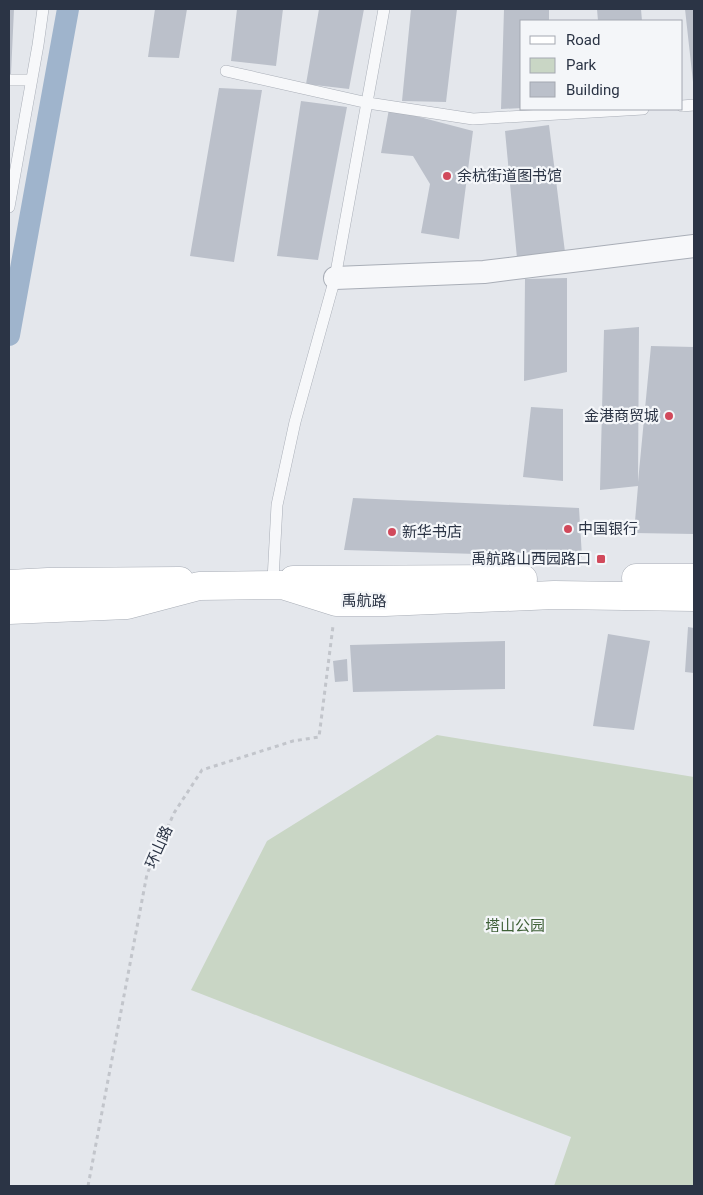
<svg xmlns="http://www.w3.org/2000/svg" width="703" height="1195" font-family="Roboto,'Noto Sans SC',sans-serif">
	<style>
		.green { fill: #c9d6c5 }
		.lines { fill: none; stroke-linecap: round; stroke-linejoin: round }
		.canal { stroke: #9fb4cc; stroke-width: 22 }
		.building { fill: #bbc0ca }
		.service-casing { stroke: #a9aeb7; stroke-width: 12 }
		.minor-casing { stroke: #a9aeb7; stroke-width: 24 }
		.secondary-casing { stroke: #a9aeb7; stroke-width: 29 }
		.path { stroke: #c2c5cb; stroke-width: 3; stroke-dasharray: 4 4; stroke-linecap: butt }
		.service { stroke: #f7f8fa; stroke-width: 11 }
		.minor { stroke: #f7f8fa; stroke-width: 22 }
		.secondary { stroke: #fff; stroke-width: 28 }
		.poi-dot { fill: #d1495b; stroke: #f4f6f9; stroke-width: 2 }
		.labels { text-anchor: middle; stroke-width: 4.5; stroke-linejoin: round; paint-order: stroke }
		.poi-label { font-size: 15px; fill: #2b3445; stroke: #f4f6f9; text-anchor: start }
		.street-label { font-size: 15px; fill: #2b3445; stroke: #f4f6f9 }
		.park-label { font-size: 15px; fill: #3f6138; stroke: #f4f6f9 }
	</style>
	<rect width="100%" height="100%" fill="#e4e7ec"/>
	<path class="green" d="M437,735L694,777V1186H554L571,1137L191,990L267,841Z"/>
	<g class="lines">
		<path class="canal" d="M9,335L68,9"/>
	</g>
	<path class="building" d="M9,9H14L11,74H9Z
		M155,9H187L179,58L148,57Z
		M237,9H283L276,66L231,61Z
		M319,9H364L349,89L306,84Z
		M411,9H457L446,102L402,101Z
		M504,9H549V21H522V108L501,109Z
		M597,9H641L642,21H598Z
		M685,9H694V82H693Z
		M219,88L262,90L234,262L190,256Z
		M301,101L347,107L318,260L277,256Z
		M389,109L473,131L459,239L421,233L430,184L413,156L381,153Z
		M549,125L565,252L517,258L505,131Z
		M567,278V372L524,381L525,279Z
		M639,327L638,482L651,346L694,347V534L634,533L638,486L600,490L604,330Z
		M531,407L563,409V481L523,477Z
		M353,498L579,508L582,557L344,550Z
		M688,627L694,628V673L685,672Z
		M608,634L650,641L634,730L593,726Z
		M505,641V689L353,692L350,645Z
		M347,659L348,681L335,682L333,661Z"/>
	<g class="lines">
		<defs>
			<path id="service" d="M226,71L368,103L473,119L643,109
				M9,80H32
				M682,106L694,105
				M9,207L38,45L43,9
				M273,580L277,505L295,422L335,278L384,9"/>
			<path id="minor" d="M335,278L484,272L694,246"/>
			<path id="secondary" d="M636,578H694
				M293,580L523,579
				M9,584L48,582L180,581
				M9,610L127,605L199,586L282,585L336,602H385L554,595L694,597"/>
		</defs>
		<use href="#service" class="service-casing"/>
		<use href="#minor" class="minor-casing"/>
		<use href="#secondary" class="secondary-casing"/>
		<path class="path" d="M88,1186L147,874L174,813L202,770L293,741L319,737L333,626"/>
		<use href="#service" class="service"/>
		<use href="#minor" class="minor"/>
		<use href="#secondary" class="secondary"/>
	</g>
	<g class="poi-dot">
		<circle cx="447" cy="176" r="5"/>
		<circle cx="669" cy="416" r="5"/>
		<circle cx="568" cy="529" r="5"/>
		<circle cx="392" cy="532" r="5"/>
		<rect x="596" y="554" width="10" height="10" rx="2.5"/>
	</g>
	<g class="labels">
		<g class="poi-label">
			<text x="457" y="181">余杭街道图书馆</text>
			<text x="659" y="421" text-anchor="end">金港商贸城</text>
			<text x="578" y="534">中国银行</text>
			<text x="402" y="537">新华书店</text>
			<text x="591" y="564" text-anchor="end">禹航路山西园路口</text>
		</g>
		<g class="street-label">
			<text transform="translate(364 601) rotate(1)" y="5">禹航路</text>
			<text transform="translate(159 847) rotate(-66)" y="5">环山路</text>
		</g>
		<g class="park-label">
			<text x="515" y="931">塔山公园</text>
		</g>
	</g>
	<rect width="703" height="1195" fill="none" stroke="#2b3445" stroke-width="20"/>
	<rect x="520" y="20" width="162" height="90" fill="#f4f6f9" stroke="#a4a8b1"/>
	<rect x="530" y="36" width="25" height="8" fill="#ffffff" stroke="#a4a8b1"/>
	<text x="566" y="45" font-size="15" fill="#2b3445">Road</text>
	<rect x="530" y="58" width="25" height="15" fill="#c9d6c5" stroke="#a4a8b1"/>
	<text x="566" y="70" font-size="15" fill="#2b3445">Park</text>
	<rect x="530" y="82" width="25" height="15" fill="#bbc0ca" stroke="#a4a8b1"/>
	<text x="566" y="95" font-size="15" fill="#2b3445">Building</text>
</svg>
